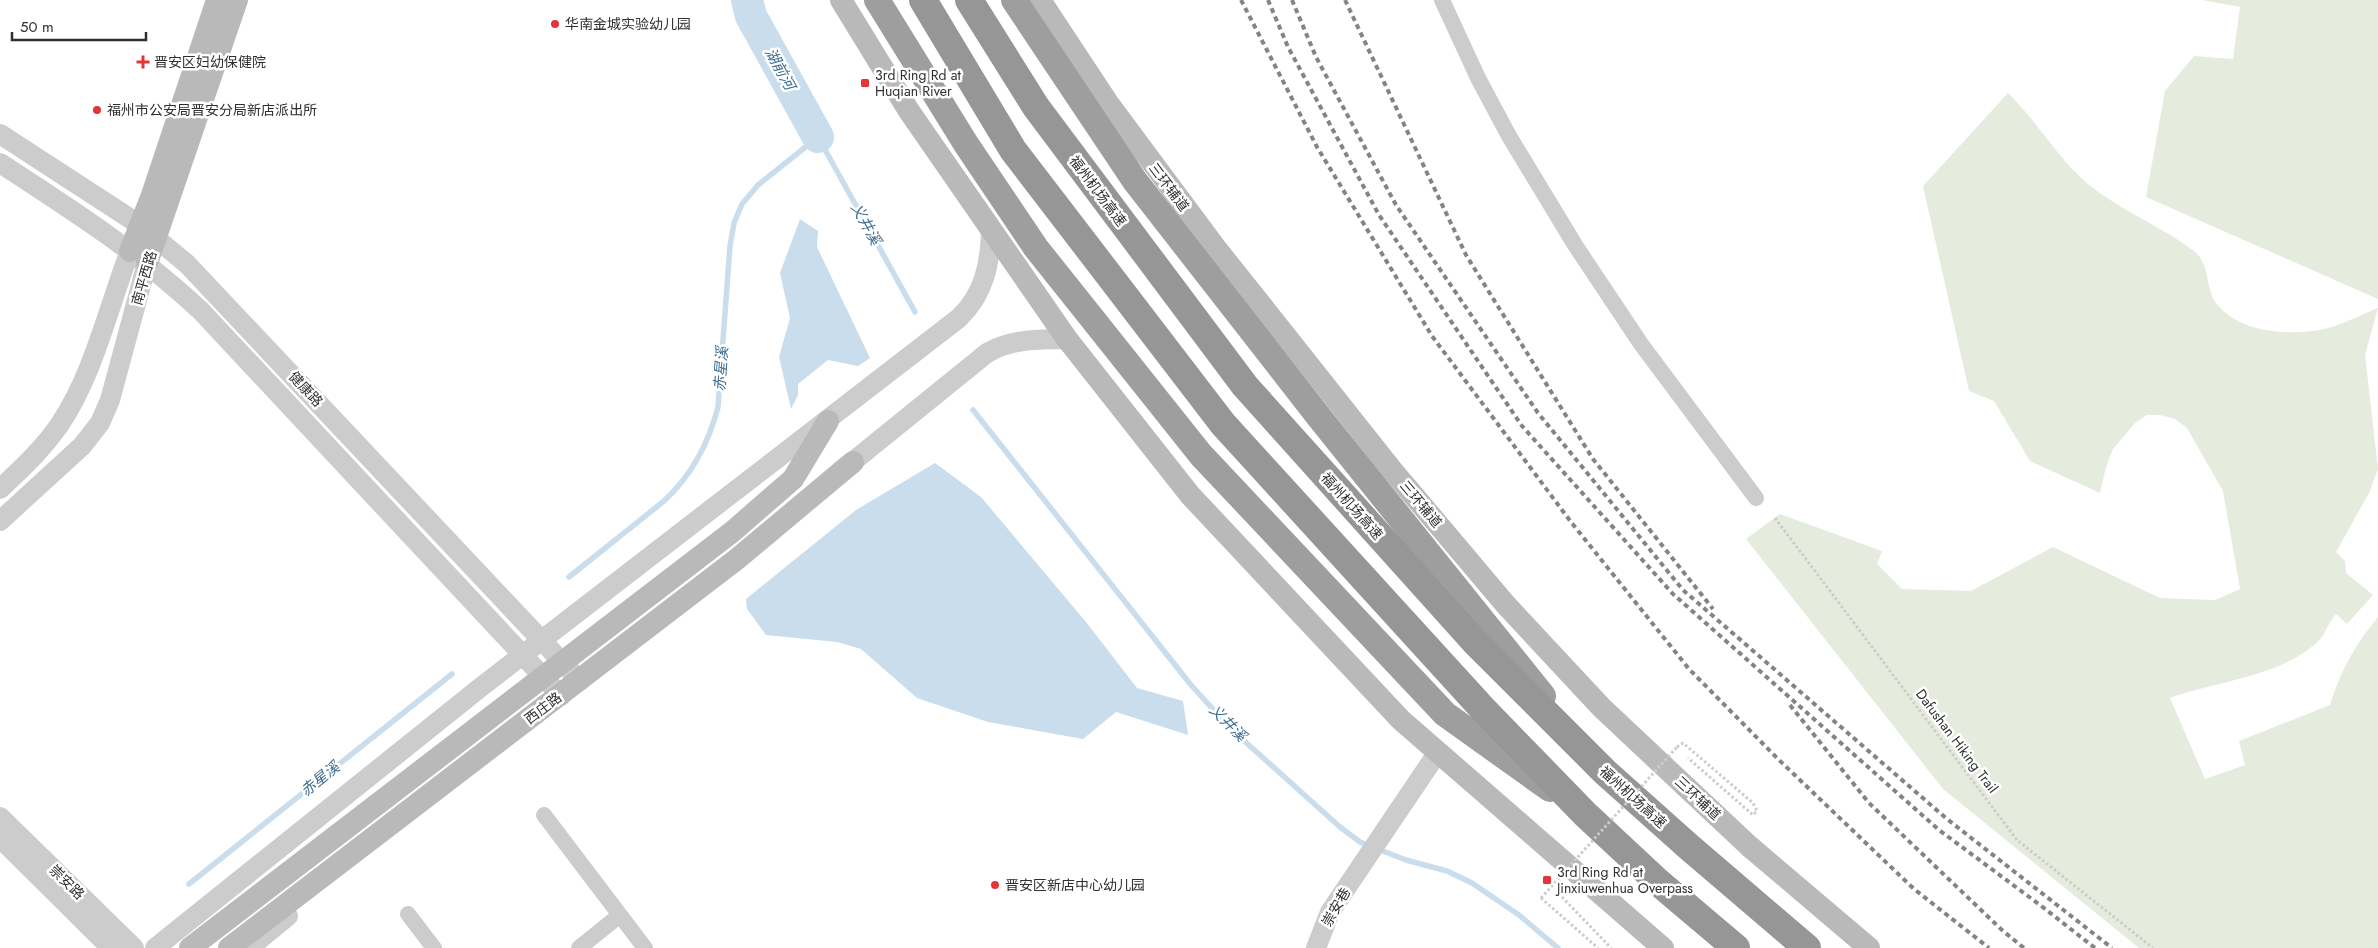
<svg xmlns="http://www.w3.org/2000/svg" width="2378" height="948" font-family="Jost,'Noto Sans SC',sans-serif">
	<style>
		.green { fill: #e5ecdd }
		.water { fill: #c9ddec }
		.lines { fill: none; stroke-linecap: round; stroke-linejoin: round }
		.stream { stroke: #c9ddec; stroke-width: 5.5 }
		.river { stroke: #c9ddec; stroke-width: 32 }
		.path { stroke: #ccc; stroke-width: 3; stroke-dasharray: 2.5 2.5; stroke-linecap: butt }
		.minor { stroke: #ccc; stroke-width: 16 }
		.tertiary { stroke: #ccc; stroke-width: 20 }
		.secondary { stroke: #b9b9b9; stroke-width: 22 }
		.trunk { stroke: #9e9e9e; stroke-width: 26 }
		.motorway { stroke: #969696; stroke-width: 28 }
		.rail { stroke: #848484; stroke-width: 4; stroke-dasharray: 5 4; stroke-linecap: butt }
		.path-bridge { stroke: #ccc; stroke-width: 3; stroke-dasharray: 2.5 2.5; stroke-linecap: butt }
		.secondary-bridge { stroke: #b9b9b9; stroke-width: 22 }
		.poi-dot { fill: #e53338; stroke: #fff; stroke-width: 2 }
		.labels { text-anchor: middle; stroke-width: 5; stroke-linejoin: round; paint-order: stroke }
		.poi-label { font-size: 14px; fill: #2f2f2f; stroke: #fff; text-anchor: start }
		.street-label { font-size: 14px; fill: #2f2f2f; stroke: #fff }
		.water-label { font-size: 15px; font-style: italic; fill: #3d6d91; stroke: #fff }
	</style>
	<rect width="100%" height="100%" fill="#fff"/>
	<path class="green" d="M2202,0H2378V299L2146,197L2165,91L2194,56L2233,59L2240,7Z
		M2008,93C2037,121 2057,158 2088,184C2121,211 2161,226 2194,251C2210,263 2205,288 2216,303C2240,335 2297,337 2332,327C2348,322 2363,314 2378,308L2365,355L2378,469L2369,493L2336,552L2345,561L2346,573L2373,595L2347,624L2336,614C2327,624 2325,637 2314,645C2275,678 2216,681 2170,698L2205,779L2245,765L2239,741L2330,705C2342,668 2354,647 2378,617V948H2139L1943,789L1746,539L1780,514L1882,551L1877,564L1902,589L1971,591L2053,547L2160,598L2215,600L2240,589L2223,491L2187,428L2175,419L2160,415H2147L2135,423L2113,449L2106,467L2100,493L2030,461L1994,401L1969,391L1923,186Z"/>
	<path class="water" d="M800,219L818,231L817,247L870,358L858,366L828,360L798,384V395L791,409L779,357L790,318L780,273Z
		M935,463L981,497L1086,622L1137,688L1183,701L1188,735L1116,712L1083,739L988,722L917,698L861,649L837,642L766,635L747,609L746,599L856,510Z"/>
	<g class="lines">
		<path class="stream" d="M973,410L1191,685L1231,729L1340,827L1360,842L1406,860L1447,871L1472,883L1519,915L1558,948
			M569,577L664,501C691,476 709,442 718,407L730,246L734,223L742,204L758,185L818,137L915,312
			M189,884L452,674"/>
		<path class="river" d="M747,0L751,16L818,137"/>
		<path class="path" d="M1775,518L2017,840L2153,948
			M1677,747L1683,743L1753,803L1757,811L1753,815L1688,758
			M1562,897L1611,948
			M1541,898L1598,948"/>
		<path class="minor" d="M1442,0L1478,78L1509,136L1575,245L1641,344L1756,498
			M544,815L645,948
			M408,914L434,948
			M579,948L620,915"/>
		<path class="tertiary" d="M0,134L140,225L187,264L580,681
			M0,163C71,209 139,253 201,311L561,696
			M840,472L987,353C1013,338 1038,340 1067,339
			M0,489C21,469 43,449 60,424C94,373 108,308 130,251
			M0,521L82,446L100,423L110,400L147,263
			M0,817L134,948
			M0,838L111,948
			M155,948L481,687L959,318C984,294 990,265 991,231
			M249,948L288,916
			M1316,948L1330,912L1438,752"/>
		<path class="secondary" d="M841,0L909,111L1067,339L1190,495L1401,720L1663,948
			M1040,0L1108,103L1215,247L1392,470L1506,605L1602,708L1749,846L1869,948
			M130,251L152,195L217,0
			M147,263L237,0"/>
		<path class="trunk" d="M877,0L966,144L1036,248L1201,455L1445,714L1550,789
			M1014,0L1135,181L1319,417L1543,696"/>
		<path class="motorway" d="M923,0L1013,150L1223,424L1482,708L1585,814L1658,882L1736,948
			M969,0L1036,107L1245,386L1474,641L1605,772L1689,847L1807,948"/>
		<path class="rail" d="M1241,0L1317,147L1432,336L1571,522L1689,669L1778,759L1914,889L1989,948
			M1268,0L1288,47L1379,215L1522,426L1673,594L1939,830L2040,905L2095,948
			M1292,0L1316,57L1396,205L1538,413L1683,590L1947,819L2112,948
			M1345,0L1466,255L1593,459L1713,609
			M1790,705L1869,803L2003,931L2024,948"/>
		<path class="path-bridge" d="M1541,898L1677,747"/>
		<path class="secondary-bridge" d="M190,948L732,532L793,479L828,421
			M229,948L737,559L853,462"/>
	</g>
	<g class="poi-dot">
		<circle cx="555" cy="24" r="5"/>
		<path d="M140.5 54.5h5v5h5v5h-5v5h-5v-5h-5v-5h5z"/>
		<rect x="860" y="78" width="10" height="10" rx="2.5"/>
		<circle cx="97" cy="110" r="5"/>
		<rect x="1542" y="875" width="10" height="10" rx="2.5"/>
		<circle cx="995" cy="885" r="5"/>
	</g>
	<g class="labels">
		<g class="poi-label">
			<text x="565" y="29">华南金城实验幼儿园</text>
			<text x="154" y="67">晋安区妇幼保健院</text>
			<text x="875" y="80">3rd Ring Rd at<tspan x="875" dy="16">Huqian River</tspan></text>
			<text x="107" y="115">福州市公安局晋安分局新店派出所</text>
			<text x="1557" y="877">3rd Ring Rd at<tspan x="1557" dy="16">Jinxiuwenhua Overpass</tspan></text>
			<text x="1005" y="890">晋安区新店中心幼儿园</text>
		</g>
		<g class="street-label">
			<text transform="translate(1169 187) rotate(53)" y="5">三环辅道</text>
			<text transform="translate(1098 191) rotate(53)" y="5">福州机场高速</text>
			<text transform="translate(144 278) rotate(-74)" y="5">南平西路</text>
			<text transform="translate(306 389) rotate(47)" y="5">健康路</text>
			<text transform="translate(1421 504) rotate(50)" y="5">三环辅道</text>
			<text transform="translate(1352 506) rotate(48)" y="5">福州机场高速</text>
			<text transform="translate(543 708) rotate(-37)" y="5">西庄路</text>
			<text transform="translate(1957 741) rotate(53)" y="5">Dafushan Hiking Trail</text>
			<text transform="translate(1633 797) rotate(42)" y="5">福州机场高速</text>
			<text transform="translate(1698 798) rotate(43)" y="5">三环辅道</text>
			<text transform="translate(67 882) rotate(44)" y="5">崇安路</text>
			<text transform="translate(1336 907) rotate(-60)" y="5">崇安巷</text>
		</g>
		<g class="water-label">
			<text transform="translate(780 69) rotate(61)" y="5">湖前河</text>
			<text transform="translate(866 224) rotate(61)" y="5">义井溪</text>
			<text transform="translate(721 369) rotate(-86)" y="5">赤星溪</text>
			<text transform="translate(1228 723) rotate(45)" y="5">义井溪</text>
			<text transform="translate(320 779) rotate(-39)" y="5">赤星溪</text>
		</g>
	</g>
	<path d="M12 32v8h134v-8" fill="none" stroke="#2f2f2f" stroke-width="2.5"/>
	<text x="20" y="32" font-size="15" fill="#2f2f2f" stroke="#ffffff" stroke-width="4" paint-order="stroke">50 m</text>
</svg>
